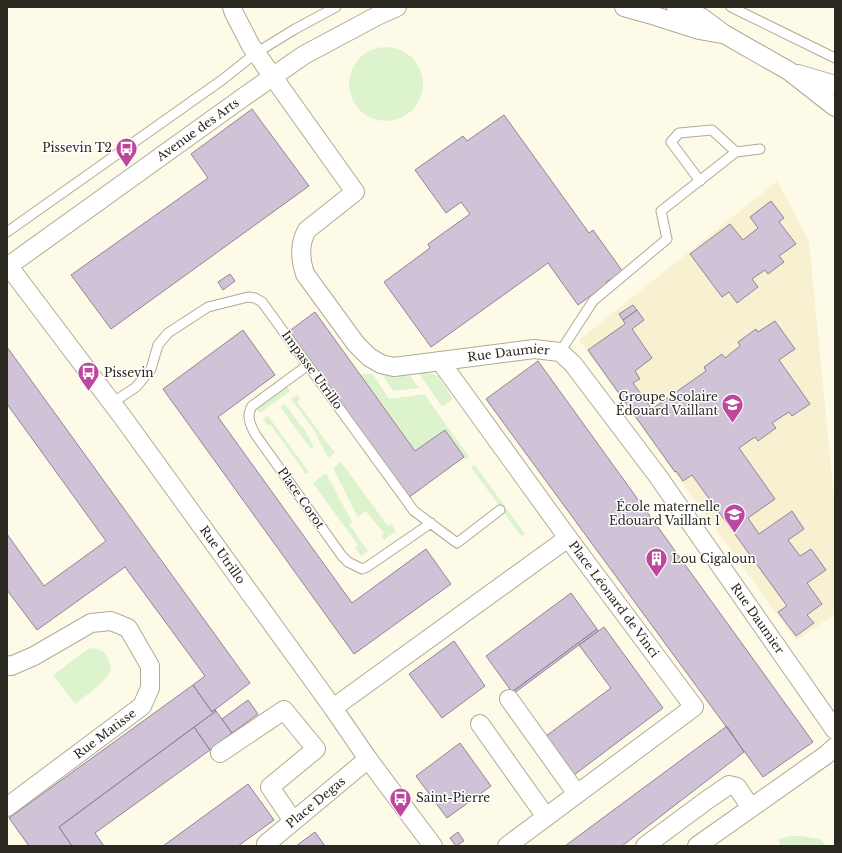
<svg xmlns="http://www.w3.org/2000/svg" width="842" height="853" font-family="'Libre Baskerville',serif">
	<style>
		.built { fill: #f7f1d2 }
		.green { fill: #ddf3ce }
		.building { fill: #d0c3d8; stroke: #908497 }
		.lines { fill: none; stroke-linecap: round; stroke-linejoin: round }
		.service-casing { stroke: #afab95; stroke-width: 11 }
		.minor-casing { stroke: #afab95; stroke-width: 20 }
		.service { stroke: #fff; stroke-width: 9 }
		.minor { stroke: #fff; stroke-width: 18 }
		.labels { text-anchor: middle; stroke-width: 3; stroke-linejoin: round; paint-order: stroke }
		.street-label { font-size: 12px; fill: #2a281f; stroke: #fff }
		.poi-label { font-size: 12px; fill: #2a281f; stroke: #fff; text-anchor: end }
	</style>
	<rect width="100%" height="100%" fill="#fefae8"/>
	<path class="built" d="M777,181L809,241L835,508V614L796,641L579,340Z"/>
	<path class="green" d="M349 84a37 37 0 1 1 74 0a37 37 0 1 1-74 0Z
		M379,370L409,374L419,388L393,391Z
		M426,371L438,376L453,399L442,407L420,375L419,372Z
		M360,374H373L389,399L424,394L469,457L466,460L444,431L415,451Z
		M287,386L290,391L260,413L256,409L258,406Z
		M297,395L300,399L297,402L335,453L328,458L312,427L291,399Z
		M285,404L301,426L302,425L314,447L311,449L280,407Z
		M268,416L309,472L306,474L270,424L267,425L263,419Z
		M341,462L388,526L391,524L396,531L384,540L381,536L384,534L366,511L358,517L333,468Z
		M475,465L525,534L521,536L471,467Z
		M326,473L352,522L349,524L368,551L361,556L355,547L358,545L313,483Z
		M89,648C98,649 103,649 107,657C109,661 111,665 111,669C110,679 84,697 75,704L53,675Z
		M790,836H801L820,839L827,846H780L779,839Z"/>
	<path class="building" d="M252,109L309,186L111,329L71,275L208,178L191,154Z
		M504,115L589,233L593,230L623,272L606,282L607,284L578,305L548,263L431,347L384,282L430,248L428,244L470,214L461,202L446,213L415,170L463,136L467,141Z
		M771,201L784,218L779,222L796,244L779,256L784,262L768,274L765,270L752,279L758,287L737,303L729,292L722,297L690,254L730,224L743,240L758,228L750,217Z
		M230,274L235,281L223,290L218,282Z
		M633,305L637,310L623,320L619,314Z
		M637,310L644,320L632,329L652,358L635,371L640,379L633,383L652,409L706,371L704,367L722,354L725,358L740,346L738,342L756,329L758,332L775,321L795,349L779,360L810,404L792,416L789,412L772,423L776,428L758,441L755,437L739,448L775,499L748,518L759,534L792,511L804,529L788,540L800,556L811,549L826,570L807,583L822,604L807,615L814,623L796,636L778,612L787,606L692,475L683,481L676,471L675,472L588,350L625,324L623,320Z
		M315,312L415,451L445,430L464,457L408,498L288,332Z
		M243,330L275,375L218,417L352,603L426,549L451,584L354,654L163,389Z
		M7,347L250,683L212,712L193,685L205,676L125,567L37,630L7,590V534L44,586L106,541L7,404Z
		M538,361L813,742L763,777L486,399Z
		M571,593L597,629L512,692L486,656Z
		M604,627L663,708L574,775L546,736L611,688L579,645Z
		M597,629L598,631L513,694L512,692Z
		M454,641L485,686L442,718L409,674Z
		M193,685L212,712L215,709L216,711L59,827L72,846H29L9,818Z
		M248,700L258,714L232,733L222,719Z
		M216,711L232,733L210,750L194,727Z
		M727,726L744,752L622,846H565Z
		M194,727L210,750L95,833L104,846H72L59,827Z
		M460,743L491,786L447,818L416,776Z
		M248,784L274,820L238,846H163Z
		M315,832L325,846H296Z
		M458,832L464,841L456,846L450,838Z"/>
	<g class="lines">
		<defs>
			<path id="service" d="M731,7L835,58
				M700,181L671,142L679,133L712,130L736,152
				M7,232L222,80L256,53L295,29L336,7
				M560,352L593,301L667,239L661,211L736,152L760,149
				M308,365L252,406C246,416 250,424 255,434L342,556L348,562L362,569L367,567L431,523
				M112,403L136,387L151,369L158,345L168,333L208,307L248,297L255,298L262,302L414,511L457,543L500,510"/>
			<g id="minor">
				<path id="s1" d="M232,7L234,13L251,46L355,192L307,230C299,244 300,259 305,274L356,344L369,357L381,364L394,367L534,349L560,352L573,364L657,475L835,730"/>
				<path d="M624,7L649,14L699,30L722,34"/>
				<path d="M676,7L701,17L724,34L789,71L835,107"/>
				<path d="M798,74L835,85"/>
				<path id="s2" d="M7,264L124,419L333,708L368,759L433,846"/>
				<path id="s3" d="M7,267L245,96L304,55L377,16L397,7"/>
				<path id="s4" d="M440,361L568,538L694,707L507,846"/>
				<path d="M7,665L11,666L34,656L91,623L111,621L128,628L150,666V688L142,706L7,807"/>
				<path d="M509,699L577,794"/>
				<path d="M333,708L568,538"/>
				<path d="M480,724L546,817"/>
				<path d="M220,753L284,710L316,749L270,787L293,821"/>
				<path id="s5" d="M267,846L266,844L368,759"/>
				<path d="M645,846L707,800L729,785L737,787L751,808"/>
				<path d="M697,846L826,755L835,747"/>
			</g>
		</defs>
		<use href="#service" class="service-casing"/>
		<use href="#minor" class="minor-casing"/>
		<use href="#service" class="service"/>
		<use href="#minor" class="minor"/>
	</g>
	<defs>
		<symbol id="bus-pin" viewBox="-11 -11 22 30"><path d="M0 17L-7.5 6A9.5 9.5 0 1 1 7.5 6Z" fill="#be479d" stroke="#fff"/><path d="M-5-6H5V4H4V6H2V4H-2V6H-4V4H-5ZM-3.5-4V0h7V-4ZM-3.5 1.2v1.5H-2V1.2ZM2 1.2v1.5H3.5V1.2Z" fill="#fff"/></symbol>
		<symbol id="school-pin" viewBox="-11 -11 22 30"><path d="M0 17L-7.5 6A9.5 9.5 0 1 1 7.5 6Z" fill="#be479d" stroke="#fff"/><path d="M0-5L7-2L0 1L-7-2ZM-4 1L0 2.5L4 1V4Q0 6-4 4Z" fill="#fff"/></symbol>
		<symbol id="building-pin" viewBox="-11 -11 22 30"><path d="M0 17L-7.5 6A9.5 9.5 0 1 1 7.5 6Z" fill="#be479d" stroke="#fff"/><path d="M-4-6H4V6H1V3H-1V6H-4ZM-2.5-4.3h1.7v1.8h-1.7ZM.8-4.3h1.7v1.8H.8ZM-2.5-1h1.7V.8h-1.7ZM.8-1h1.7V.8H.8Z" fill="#fff"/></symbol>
	</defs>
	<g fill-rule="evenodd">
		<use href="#bus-pin" x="114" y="136" width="25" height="34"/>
		<use href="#bus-pin" x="76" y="360" width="25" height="34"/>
		<use href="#school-pin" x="720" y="392" width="25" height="34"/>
		<use href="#school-pin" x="722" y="502" width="25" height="34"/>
		<use href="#building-pin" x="644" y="546" width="25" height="34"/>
		<use href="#bus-pin" x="388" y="786" width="25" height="34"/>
	</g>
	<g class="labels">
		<g class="street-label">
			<text dy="4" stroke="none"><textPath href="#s3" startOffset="235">Avenue des Arts</textPath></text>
			<text dy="4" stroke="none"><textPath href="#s1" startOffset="577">Rue Daumier</textPath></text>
			<text transform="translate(312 370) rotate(54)" y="4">Impasse Utrillo</text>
			<text transform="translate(301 498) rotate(55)" y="4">Place Corot</text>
			<text dy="4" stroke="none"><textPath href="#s2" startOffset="362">Rue Utrillo</textPath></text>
			<text dy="4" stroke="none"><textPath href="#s4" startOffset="295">Place Léonard de Vinci</textPath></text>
			<text dy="4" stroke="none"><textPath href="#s1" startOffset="961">Rue Daumier</textPath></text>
			<text transform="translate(105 734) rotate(-37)" y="4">Rue Matisse</text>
			<text dy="4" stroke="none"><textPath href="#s5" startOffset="67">Place Degas</textPath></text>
		</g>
		<g class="poi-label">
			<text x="112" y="152">Pissevin T2</text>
			<text x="104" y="377" text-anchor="start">Pissevin</text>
			<text x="718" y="401">Groupe Scolaire<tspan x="718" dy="14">Édouard Vaillant</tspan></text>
			<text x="720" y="511">École maternelle<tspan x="720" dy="14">Edouard Vaillant 1</tspan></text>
			<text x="672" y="563" text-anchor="start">Lou Cigaloun</text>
			<text x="416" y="802" text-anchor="start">Saint-Pierre</text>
		</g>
	</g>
	<rect width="842" height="853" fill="none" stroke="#2a281f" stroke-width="16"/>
</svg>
